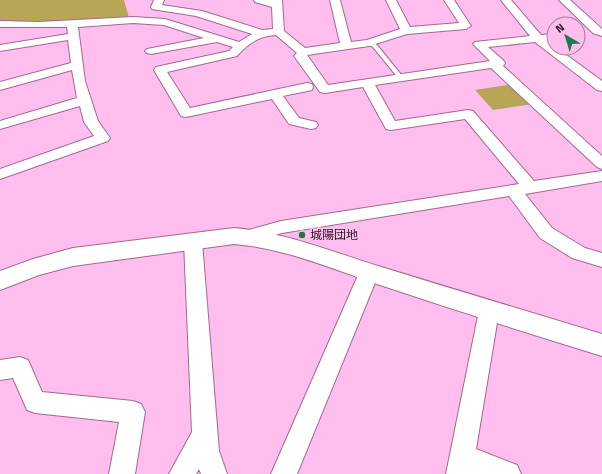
<svg xmlns="http://www.w3.org/2000/svg" width="602" height="474" font-family="'Titillium Web','Noto Sans JP',sans-serif">
	<style>
		.green { fill: #b8a657 }
		.lines { fill: none; stroke-linecap: round; stroke-linejoin: round }
		.lane-casing { stroke: #a26893; stroke-width: 2 }
		.street-casing { stroke: #a26893; stroke-width: 2 }
		.secondary-casing { stroke: #a26893; stroke-width: 2 }
		.lane { fill: #fff; fill-rule: evenodd }
		.street { fill: #fff; fill-rule: evenodd }
		.secondary { fill: #fff; fill-rule: evenodd }
		.poi-dot { fill: #1f774b; stroke: #ffbeed; stroke-width: 1.5 }
		.labels { text-anchor: middle; stroke-width: 3.5; stroke-linejoin: round; paint-order: stroke }
		.poi-label { font-size: 12px; fill: #2a1324; stroke: #ffbeed; text-anchor: start }
	</style>
	<rect width="100%" height="100%" fill="#ffbeed"/>
	<path class="green" d="M0,0H124L129,18L42,24L0,22Z
		M513,84L533,104L493,110L475,90Z"/>
	<g class="lines">
		<defs>
			<path id="lane" d="M369,41L377,45L403,77V79H399L373,47L366,43Z"/>
			<path id="street" d="M154,0H164L162,5L202,11L262,30L273,29L272,7L255,2L254,0H282L284,31L305,48L340,43L330,0H340L351,42L367,40L400,29L386,0H396L410,27L459,23L444,0H454L471,26L466,29L407,34L369,46L307,55L328,85L490,61L473,44L475,42L530,36L501,0H511L541,35L554,34V40L548,41L554,45V48H557L602,81V91L597,90L535,42L488,47L503,60L505,63L503,66L602,156V169L597,167L491,68L375,85L395,121L468,110L473,111L534,181L602,171V181L525,194L552,228L585,248L602,253V267L572,258L540,238L509,196L282,233L248,243L242,242L239,237L242,232L281,221L519,184L465,119L391,130L386,129L363,87L325,93L320,92L294,56L297,53L276,35C259,36 249,43 237,56L167,72L190,108L307,83L312,84L313,87L312,90L283,96L299,118L316,122L318,125L316,128L311,129L289,124L272,99L186,117L181,116L154,70L156,67L229,51L233,47L217,42L151,54L147,53L145,51L147,49L204,38L164,25L133,23L78,27L85,81L98,121L110,138L108,141L0,179V169L94,136L84,122L80,106L0,129V121L77,98L72,70L0,90V82L71,63L68,40L0,51V45L68,34L67,27H0V21L39,22L133,17L165,19L239,42L252,34L196,16L152,9L151,7Z
				M559,0H570L602,29V36L593,33Z
				M193,235L199,237L202,242L219,451L227,474H201L199,469L196,474H169L192,432L184,242L187,237Z
				M369,266L376,268L379,273L297,474H271L359,273L362,268Z
				M489,303L496,305L499,311L476,449L517,465L521,474H446L479,311L482,305Z
				M20,357L28,360L42,392L133,401L141,404L145,412L135,474H109L119,422L35,413L27,410L13,378L0,380V360Z"/>
			<path id="secondary" d="M234,228C284,232 330,251 378,266C452,289 527,311 602,334V356C527,333 452,309 377,284C330,268 284,248 234,244L73,266L39,275L0,290V271L33,259L73,248Z"/>
		</defs>
		<use href="#lane" class="lane-casing"/>
		<use href="#street" class="street-casing"/>
		<use href="#secondary" class="secondary-casing"/>
		<use href="#lane" class="lane"/>
		<use href="#street" class="street"/>
		<use href="#secondary" class="secondary"/>
	</g>
	<circle class="poi-dot" cx="302" cy="235" r="4"/>
	<g class="labels">
		<g class="poi-label">
			<text x="310" y="239">城陽団地</text>
		</g>
	</g>
	<g transform="translate(566 36) rotate(322)"><circle r="19" fill="#ffbeed" stroke="#aa7a9d"/>
	<path d="M0-3L7 15L0 10L-7 15Z" fill="#1f774b"/>
	<text y="-6" font-size="11" font-weight="bold" text-anchor="middle" fill="#2a1324">N</text>
	</g>
</svg>
